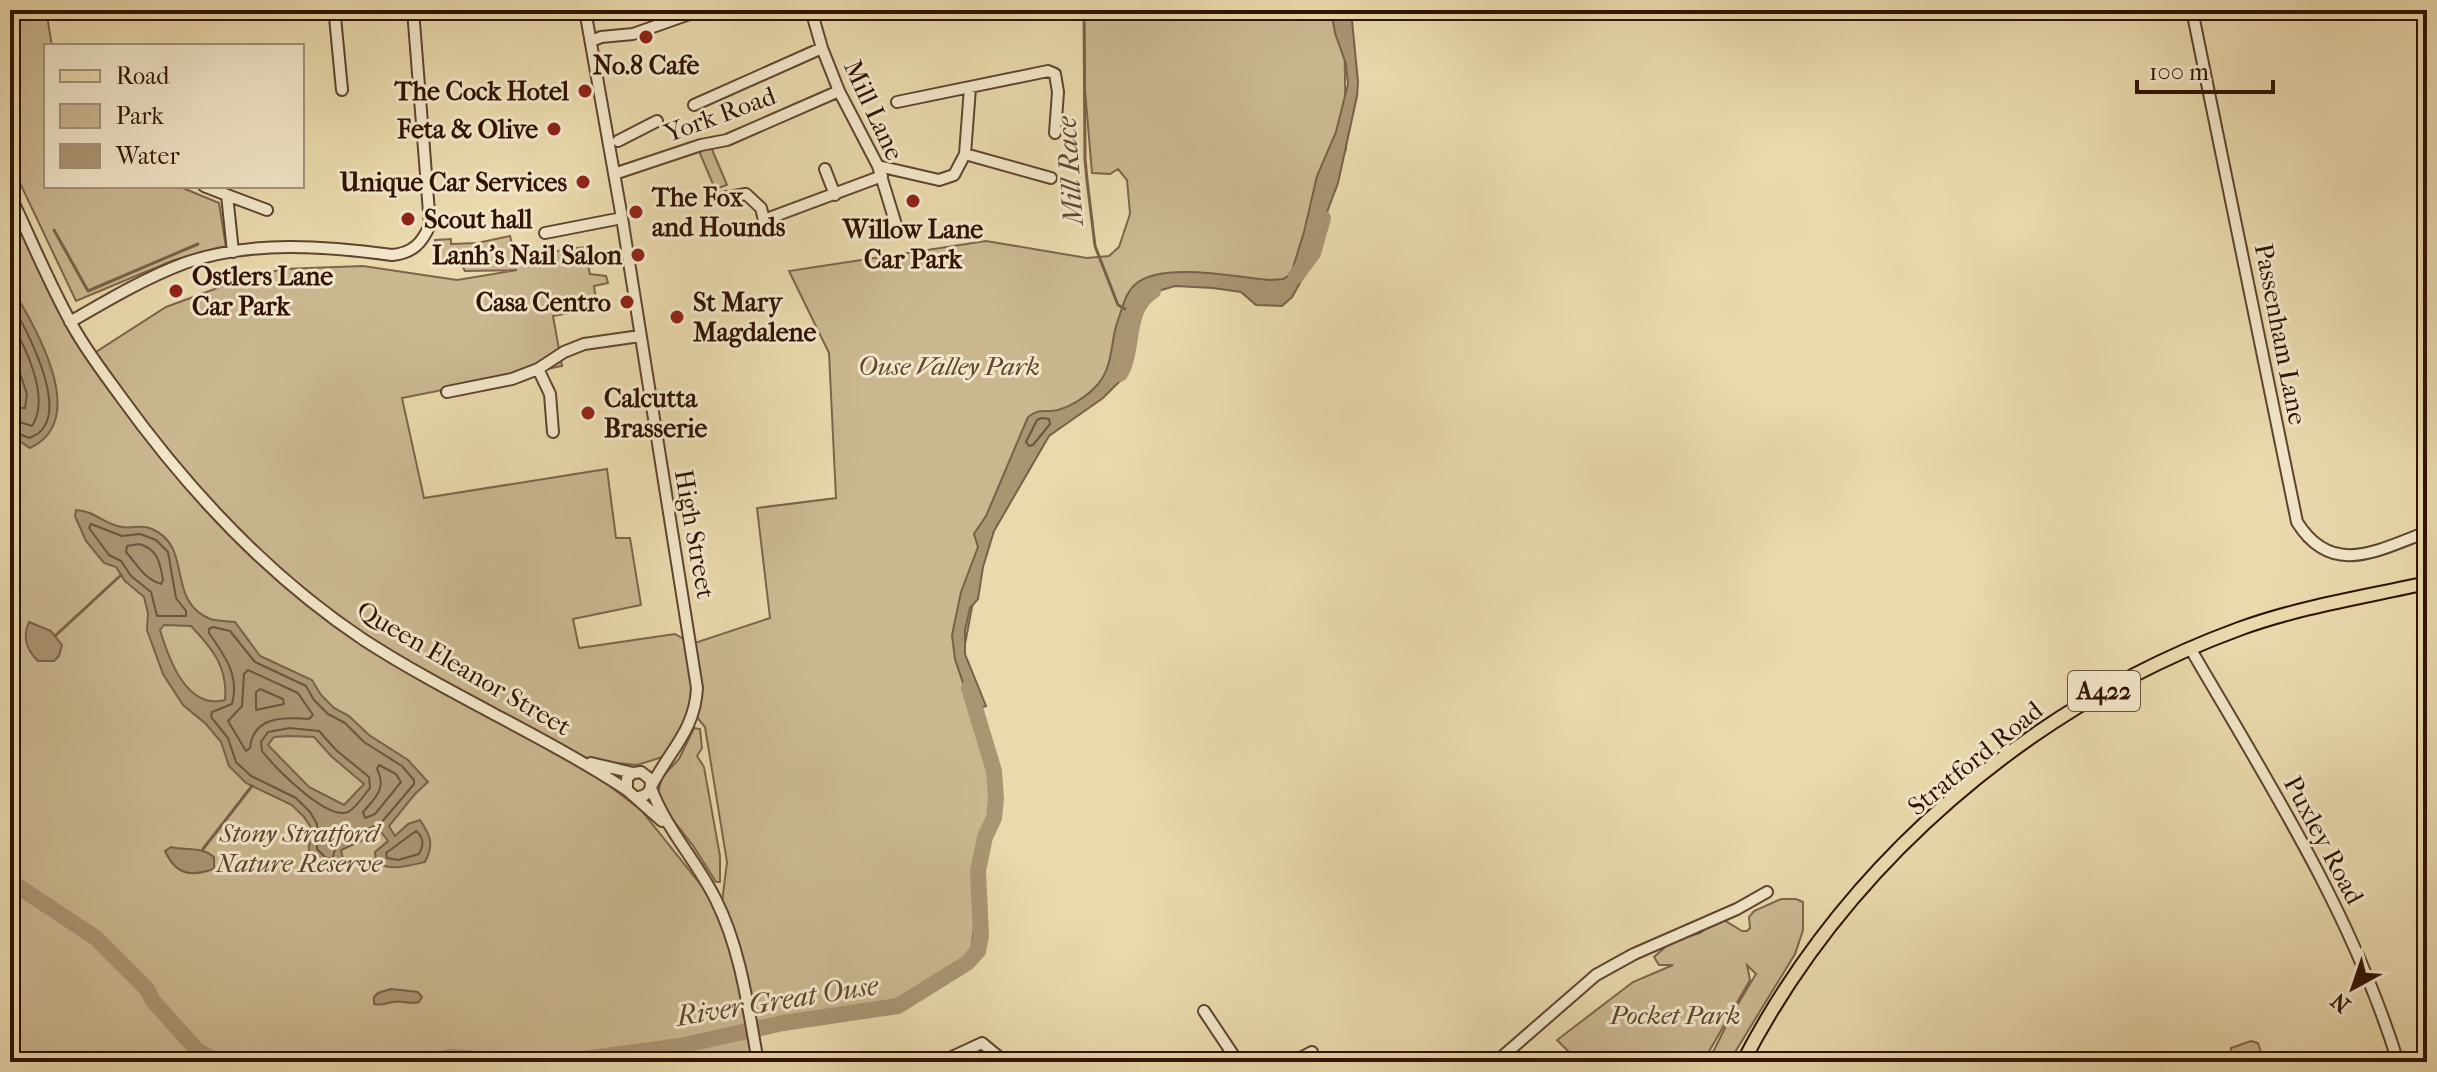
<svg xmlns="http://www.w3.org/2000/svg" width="2437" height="1072" font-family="'IM FELL French Canon',serif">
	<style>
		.green { fill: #cab790; stroke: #7d644a; stroke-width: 2; fill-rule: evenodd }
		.water { fill: #aa9573; stroke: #796147; stroke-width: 2; fill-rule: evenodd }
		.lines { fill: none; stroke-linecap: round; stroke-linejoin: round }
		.shore { stroke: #6d543c; stroke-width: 2 }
		.stream { stroke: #796147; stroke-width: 3 }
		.river { stroke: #aa9573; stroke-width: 16 }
		.minor-casing { stroke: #5e442f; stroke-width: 14 }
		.major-casing { stroke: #301205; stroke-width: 16 }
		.minor { stroke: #f1e6c9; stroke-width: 10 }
		.major { stroke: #e9d9ac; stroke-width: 12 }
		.poi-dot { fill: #8f2418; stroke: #f1e6c9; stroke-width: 3 }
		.labels { text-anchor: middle; stroke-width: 6; stroke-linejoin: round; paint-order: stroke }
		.shield { fill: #f1e6c9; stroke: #6a5240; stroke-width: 2 }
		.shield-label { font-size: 24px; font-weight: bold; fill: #301205 }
		.poi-label { font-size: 26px; font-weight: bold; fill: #301205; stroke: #f1e6c9; text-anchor: end }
		.street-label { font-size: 26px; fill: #301205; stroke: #f1e6c9 }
		.park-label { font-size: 26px; font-style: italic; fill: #5e442f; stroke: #f1e6c9 }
		.water-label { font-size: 28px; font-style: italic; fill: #614631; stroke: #f1e6c9 }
	</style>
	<rect width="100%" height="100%" fill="#e9d9ac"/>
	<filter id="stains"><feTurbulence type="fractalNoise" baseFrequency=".0025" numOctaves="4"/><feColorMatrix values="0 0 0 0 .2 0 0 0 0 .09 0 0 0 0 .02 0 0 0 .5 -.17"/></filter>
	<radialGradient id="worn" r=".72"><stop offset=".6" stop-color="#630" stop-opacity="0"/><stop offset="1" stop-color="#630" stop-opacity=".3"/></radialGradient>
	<path class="green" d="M10,10H46L52,46H46V186H178L219,203L226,247L174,260L76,301L10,162Z
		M1084,10H1344L1346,149L1293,285L1147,281L1134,288L1114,379L1040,443L985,538L963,655L994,772L971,952L939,983L890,1009L817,1012L752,1026L758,1062H10V195L91,355L166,307L239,280L283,269L363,266L457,280L517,270L465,271L460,262L433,265L435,240L451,239V244L477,243L510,236L515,257L584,247L590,274L606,276L608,283L594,286L597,308L553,316L562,366L402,398L424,498L607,469L616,538H630L641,605L573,619L579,648L675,634L689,642L695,643L770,618L757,508L836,498L829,353L789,271L986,241L1087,258L1109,256L1119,247L1130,214L1127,180L1118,169L1110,174L1092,173L1085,90ZM695,715L705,727L727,862L721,910L641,810L568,754L607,762L637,765L669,755Z
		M711,147L727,185L715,189L699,151Z
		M694,728L700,729L702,748L697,756L704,767L720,856V882H716L694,847L667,812L658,793L662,777L679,759Z
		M1781,899H1796L1803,902V930L1795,954L1729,1062H1708L1732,1014L1756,974L1747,965L1750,980L1703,1062H1579L1557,1040L1633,982L1673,965H1659L1654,957L1671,942L1700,933L1711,924L1722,919L1742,931H1747L1750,928L1749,917L1754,911Z
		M2251,1041L2258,1043L2264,1062H2230L2231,1048Z"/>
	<path class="water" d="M1331,10H1351L1358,82L1357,96L1338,183L1301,281L1292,297L1282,306L1256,305L1241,292L1213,288L1175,286L1151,293L1136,308L1129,324L1125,345L1128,358L1124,377L1103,398L1049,436L994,531L983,567L978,599L970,608L965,630V654L986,706L972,710L955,659L952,635L961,592L978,547L974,534L986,516L1028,417C1037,410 1041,411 1051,411C1067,410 1088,396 1098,384C1114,365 1110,341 1118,320C1123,307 1125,292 1137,283C1164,262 1235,277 1269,280L1283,279L1291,274L1304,232L1317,176L1336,132L1348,84L1346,64L1335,33Z
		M10,285C33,323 92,419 30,448L10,435Z
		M76,510C96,511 103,524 122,527C133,529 141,524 152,529C194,547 165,600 210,619C217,621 227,621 235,622L260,656L312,680L321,695L334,708L349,716L369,735L408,760L428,782L415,794L389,826L395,836L408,824L420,820C431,836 434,845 425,862C407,866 392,871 376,863L375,852L388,841L381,832L341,850L344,863L338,870C324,870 318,861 309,851L310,826L304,817L292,805L246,783L229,766L221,742L206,724L183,705L163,674L147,630L148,613L144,597L125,581L116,567L104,563L86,541L75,516ZM164,625L191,626C212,648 228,667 225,700C187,710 169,660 160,630ZM290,736L314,737L331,756L364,784L344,805L309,787L268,745L274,737Z
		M29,622L51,631L62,645L59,656L54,661H38C27,651 22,636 29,622Z
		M171,847C187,851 201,846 214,857V869C190,877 176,875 165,851Z
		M391,989L418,992L422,997L419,1002C409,1005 403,1000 393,1002C385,1003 383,1006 374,1004V997L378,993Z"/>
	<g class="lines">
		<path class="shore" d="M10,301C25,327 78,422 29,438L10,430
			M10,320C25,346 51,398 32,426L10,419
			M10,344L27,394L25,408L10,407
			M1042,418L1049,419L1050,424L1033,445L1029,446L1026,442L1037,420Z
			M91,524L122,536L140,534L156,540L168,552L176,598L186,611V616H157L151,592L131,576L121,561L109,555L89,528Z
			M139,544C158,549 160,563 163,580L161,584C144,579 137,564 126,552L127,546Z
			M213,627L230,631L255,662L306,686L314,700L328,714L345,723L364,742L402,766L414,780V784L381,823L337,843L332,860L325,857L317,849V824L310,812L296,798L251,776L236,762L228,738L211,717L212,712L232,704C240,675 224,655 209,633V629Z
			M248,670L298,693L313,715L309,719C284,717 253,716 250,748L246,751L228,721L242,706L244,674Z
			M260,689L283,699L284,704L256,710V692Z
			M290,728L319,731L336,750L369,777L370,788C364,795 356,808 348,812C326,821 274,766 262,751L261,742L268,732Z
			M379,765L396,774L401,782L375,814L365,818L363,812C375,798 387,789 377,769Z
			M416,831C424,837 424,846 419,854L398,860L387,858L386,853Z"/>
		<path class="stream" d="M1084,10L1085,159L1087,180L1095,246L1118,305L1125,309
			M54,230L88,291L198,244
			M55,636L121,575
			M203,849L252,786"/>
		<path class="river" d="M1296,276L1313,253L1323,218
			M1120,374C1135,349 1124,308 1153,291
			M10,881L96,938L147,989L153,1001L198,1051L219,1062
			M429,1062L449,1057L524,1062
			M561,1062L680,1046L783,1023L898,1006L967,963L978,951L981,936L978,871L985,837L994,818L996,799L994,771L969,688"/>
		<defs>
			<path id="minor" d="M339,10L335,17L342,90
				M367,10H376
				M585,10L622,218L697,688C695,730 670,750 652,785
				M811,10L822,48L839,91L878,166L897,228
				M2192,10L2297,522C2332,578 2378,550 2427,532
				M592,41L601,37L633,34L701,10
				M897,102L1048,71L1055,74L1058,92L1055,133
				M694,105L822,48
				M618,141L657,121
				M965,154L1051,178
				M878,166L939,180L954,175L965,154L970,88
				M825,169L835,195
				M614,174L701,145L727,140L839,91
				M204,186L227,195L233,252
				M10,195C30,237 48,281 70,321C84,348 103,372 121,397C188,490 268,576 364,640C449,695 543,735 627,790
				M227,195L267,210
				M722,198L746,194L761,208L764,220L882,176
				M545,233L622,218
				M70,322C108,300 145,278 185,263C251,240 325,246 392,255C413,253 422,243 430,225L413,10
				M538,369L550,394L553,432
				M447,392L512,379L538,369L564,352L584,344L640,336
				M2190,648C2268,782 2352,913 2398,1062
				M591,763L633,773
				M651,788C666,829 697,861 716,900C741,950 748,1008 758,1062
				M638,797C648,796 653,789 650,779L641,772L633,773L627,778V790L662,821
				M1204,1011L1238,1062
				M941,1062L982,1043L1005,1062
				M1293,1062L1312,1052
				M1496,1062L1596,975L1634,954L1737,909L1767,892"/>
			<path id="major" d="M1743,1062C1846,863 2029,706 2239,629C2299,607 2364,597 2427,583"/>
		</defs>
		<use href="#minor" class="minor-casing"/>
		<use href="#major" class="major-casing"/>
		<use href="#minor" class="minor"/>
		<use href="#major" class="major"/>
	</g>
	<g class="poi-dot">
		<circle cx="646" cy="37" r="8"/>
		<circle cx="585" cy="91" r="8"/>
		<circle cx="554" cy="129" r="8"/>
		<circle cx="583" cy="182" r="8"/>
		<circle cx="913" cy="201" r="8"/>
		<circle cx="636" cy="212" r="8"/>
		<circle cx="408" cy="219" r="8"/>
		<circle cx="638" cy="255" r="8"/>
		<circle cx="176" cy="291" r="8"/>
		<circle cx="627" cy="302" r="8"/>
		<circle cx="677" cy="317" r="8"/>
		<circle cx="588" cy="413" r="8"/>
	</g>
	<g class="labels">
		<rect class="shield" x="2068" y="671" width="72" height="40" rx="6"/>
		<g class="shield-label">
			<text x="2104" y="699">A422</text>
		</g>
		<g class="poi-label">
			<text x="646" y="74" text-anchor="middle">No.8 Cafe</text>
			<text x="569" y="100">The Cock Hotel</text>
			<text x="538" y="138">Feta &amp; Olive</text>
			<text x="567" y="191">Unique Car Services</text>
			<text x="652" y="206" text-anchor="start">The Fox<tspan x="652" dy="30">and Hounds</tspan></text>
			<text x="424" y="228" text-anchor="start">Scout hall</text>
			<text x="913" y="238" text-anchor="middle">Willow Lane<tspan x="913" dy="30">Car Park</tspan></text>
			<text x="622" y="264">Lanh's Nail Salon</text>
			<text x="192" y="285" text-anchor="start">Ostlers Lane<tspan x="192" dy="30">Car Park</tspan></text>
			<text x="611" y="311">Casa Centro</text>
			<text x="693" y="311" text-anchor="start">St Mary<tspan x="693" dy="30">Magdalene</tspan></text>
			<text x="604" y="407" text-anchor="start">Calcutta<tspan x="604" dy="30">Brasserie</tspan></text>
		</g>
		<g class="street-label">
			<text transform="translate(874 110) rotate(65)" y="9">Mill Lane</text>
			<text transform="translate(720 114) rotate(-20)" y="9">York Road</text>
			<text transform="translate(2281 334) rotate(79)" y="9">Passenham Lane</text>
			<text transform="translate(695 534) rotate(80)" y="9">High Street</text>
			<text transform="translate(464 668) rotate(30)" y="9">Queen Eleanor Street</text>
			<text transform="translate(1975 758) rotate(-39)" y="9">Stratford Road</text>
			<text transform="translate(2324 840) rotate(62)" y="9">Puxley Road</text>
		</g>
		<g class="park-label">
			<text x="949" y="375">Ouse Valley Park</text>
			<text x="299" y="842">Stony Stratford<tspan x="299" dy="30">Nature Reserve</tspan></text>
			<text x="1675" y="1024">Pocket Park</text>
		</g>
		<g class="water-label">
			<text transform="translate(1069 171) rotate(-94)" y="10">Mill Race</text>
			<text transform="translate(777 1000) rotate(-9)" y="10">River Great Ouse</text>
		</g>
	</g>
	<rect width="2437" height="1072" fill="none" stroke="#e9d9ac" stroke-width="40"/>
	<rect x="12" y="12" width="2413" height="1048" fill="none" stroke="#301205" stroke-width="4"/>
	<rect x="20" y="20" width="2397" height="1032" fill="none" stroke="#301205" stroke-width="2"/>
	<rect x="44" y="44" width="260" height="144" fill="#f1e6c9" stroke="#a4917b" stroke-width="2"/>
	<rect x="60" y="70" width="40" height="12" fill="#e9d9ac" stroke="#a4917b" stroke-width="2"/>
	<text x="116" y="84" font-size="24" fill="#301205">Road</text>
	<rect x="60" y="104" width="40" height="24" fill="#cab790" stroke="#a4917b" stroke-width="2"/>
	<text x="116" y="124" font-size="24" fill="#301205">Park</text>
	<rect x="60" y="144" width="40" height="24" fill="#aa9573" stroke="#a4917b" stroke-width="2"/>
	<text x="116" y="164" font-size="24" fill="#301205">Water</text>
	<g transform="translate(2353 988) rotate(220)" stroke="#f1e6c9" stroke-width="6" paint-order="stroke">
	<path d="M0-6L14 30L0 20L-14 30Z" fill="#301205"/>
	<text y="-12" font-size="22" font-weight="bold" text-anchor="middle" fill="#301205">N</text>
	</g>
	<path d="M2137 80v12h136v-12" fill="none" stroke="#301205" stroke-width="4"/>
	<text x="2149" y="80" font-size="24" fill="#301205" stroke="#f1e6c9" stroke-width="6" paint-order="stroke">100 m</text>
	<rect width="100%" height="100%" filter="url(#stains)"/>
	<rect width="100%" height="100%" fill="url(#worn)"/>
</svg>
